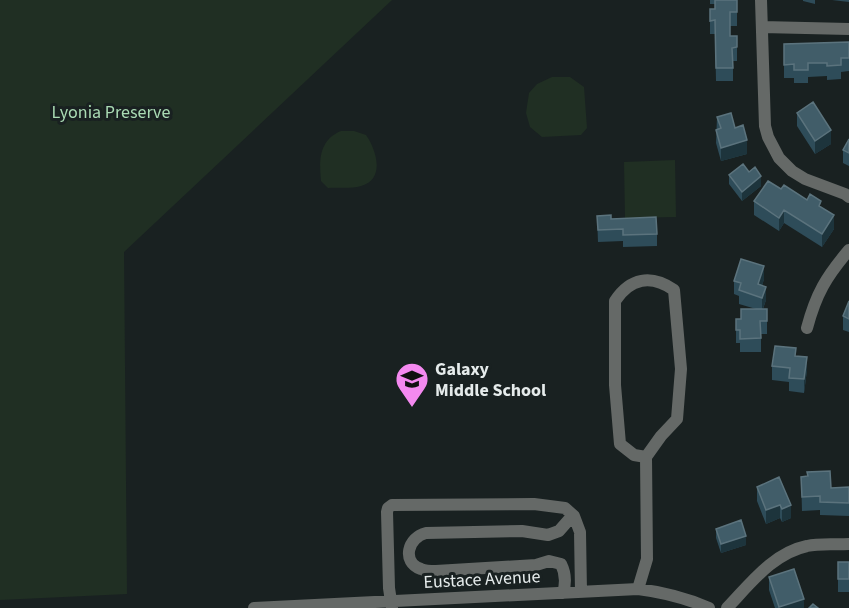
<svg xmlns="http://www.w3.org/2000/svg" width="849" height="608" font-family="'Source Sans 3',sans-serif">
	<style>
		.green { fill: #202f23 }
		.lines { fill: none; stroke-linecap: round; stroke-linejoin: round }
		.minor { stroke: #656967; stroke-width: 12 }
		.wall { fill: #2e4c59 }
		.shaded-wall { fill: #1d343c }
		.building { fill: #415d69; stroke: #5b737d; stroke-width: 1.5 }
		.labels { text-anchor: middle; stroke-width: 6; stroke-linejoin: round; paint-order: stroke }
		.park-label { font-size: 18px; fill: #aadbb4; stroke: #192121 }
		.poi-label { font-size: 18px; font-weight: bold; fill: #e5ebeb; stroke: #192121; text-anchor: start }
		.street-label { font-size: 18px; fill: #e5ebeb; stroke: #192121 }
	</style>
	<rect width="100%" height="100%" fill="#192121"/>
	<path class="green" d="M0,0H392L124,252L127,594L0,600Z
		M552,77H570L584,87L587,128L581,135L542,137L530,127L526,113L529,93L537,84Z
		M341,131H354L366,135C376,149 386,179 361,186C350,189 339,187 328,188L321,181C319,160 319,140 341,131Z
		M675,160L676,217L625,218L624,162Z"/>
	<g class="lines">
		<path class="minor" d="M761,0L765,126L768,137L779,158L792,171L805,179L845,194L849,197
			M762,27L849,29
			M807,328C816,294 826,277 849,250
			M638,589L647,559L646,457L661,436L677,419L681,369L674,290C651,274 630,278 615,301V385L620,444L634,455L646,457
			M563,593C566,583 566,574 561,564L549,561L536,565L436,571C431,571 425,571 421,569C401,562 408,537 426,533L522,531L548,535L559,531L573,515
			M254,608L638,589C662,592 686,598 709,608
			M392,608L389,588L387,512L388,508L392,505L534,504L565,508L574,516L580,532L581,592
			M727,608C750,584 773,553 807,546C820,543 835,545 849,544"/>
	</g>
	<path class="wall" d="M710,0H737V26H730V36H737V61H733V81H716L715,34H710V9H715V4H710Z
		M803,0H815V4L803,1Z
		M832,0H849V2Z
		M849,42V71L841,72V79L827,80V76L808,77V83H794V78H784V44Z
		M797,113L831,144L815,154L797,126Z
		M717,117L735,128L747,154L721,161L716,143Z
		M849,139V166L843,163V150Z
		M749,172L761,186L742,201L729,184V175Z
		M781,189L807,200L821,207L834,229L822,247L784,223L779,231L754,215V201Z
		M597,216L611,219L657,234V246L623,247V241L598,242Z
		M764,279L762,286L766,300L763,309H767V334H761V352H740V343H736V319H741L756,309L739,304V296L734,294V281Z
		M849,301V332L843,330V316Z
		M796,356L807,370L804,393L789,391V382L772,380V366Z
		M779,477L791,518L782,522L780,518L766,524L757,501V487Z
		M801,477L831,488L849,487V516L820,515V510L802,511Z
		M716,529L746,545L721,553L716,538Z
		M838,562H849V592H838Z
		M769,577L804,608H775L769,590Z"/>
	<path class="shaded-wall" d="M831,130V144L815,154V141Z
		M747,140V154L721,161V148Z
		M761,176V186L742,201V192Z
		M784,210V223L779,231V218Z
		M834,215V229L822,247V234Z
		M764,266V279L758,298V284Z
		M766,287V300L762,311V298Z
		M807,357V370L804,393V379Z
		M780,505V518L766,524V510Z
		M791,505V518L782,522V509Z
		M746,536V545L721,553V544Z
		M804,599V608H779V607Z"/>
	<path class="building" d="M715,0H737V12H730V36H737V47L732,48L733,68H716L715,20L710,21V9H715Z
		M849,42V58H841V65L827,66V63H808V70H794V64L784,65V44Z
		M813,102L831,130L815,141L797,113Z
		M731,113L735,128L743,125L747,140L721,148L716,130L721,128L717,117Z
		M849,139V153L843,150Z
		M743,164L749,172L755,167L761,176L742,192L729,175Z
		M768,181L781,189L784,185L807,200L810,194L821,201L819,206L834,215L822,234L784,210L779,218L754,201Z
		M611,215V219L656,217L657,234L623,235V229L598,230L597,216Z
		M741,259L764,266L758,284L766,287L762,298L739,290L741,283L734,281Z
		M849,301V319L843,316Z
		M741,309H767V321H760L761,338L740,339V330H736V319H741Z
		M775,346L796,348L795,356L807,357L804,379L789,378L790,368L772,366Z
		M830,471L831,488L849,487V503L820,502V496L802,497L801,477L808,476L807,472Z
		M779,477L791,505L782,509L780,505L766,510L757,487Z
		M741,520L746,536L721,544L716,529Z
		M838,562H849V579H838Z
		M794,569L804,599L779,607L769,577Z
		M813,604L818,608H809Z"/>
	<defs>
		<symbol id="school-pin" viewBox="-11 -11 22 30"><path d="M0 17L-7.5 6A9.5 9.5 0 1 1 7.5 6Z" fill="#f489f0" stroke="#192121"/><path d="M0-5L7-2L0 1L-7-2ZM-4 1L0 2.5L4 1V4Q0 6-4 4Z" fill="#111"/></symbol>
	</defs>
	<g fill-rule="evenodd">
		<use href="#school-pin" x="393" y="360" width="38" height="52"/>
	</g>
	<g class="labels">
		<g class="park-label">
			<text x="111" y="118">Lyonia Preserve</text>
		</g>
		<g class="poi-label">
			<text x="435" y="375">Galaxy<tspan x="435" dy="21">Middle School</tspan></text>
		</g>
		<g class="street-label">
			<text transform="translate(482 579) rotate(-3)" y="6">Eustace Avenue</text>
		</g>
	</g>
</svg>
